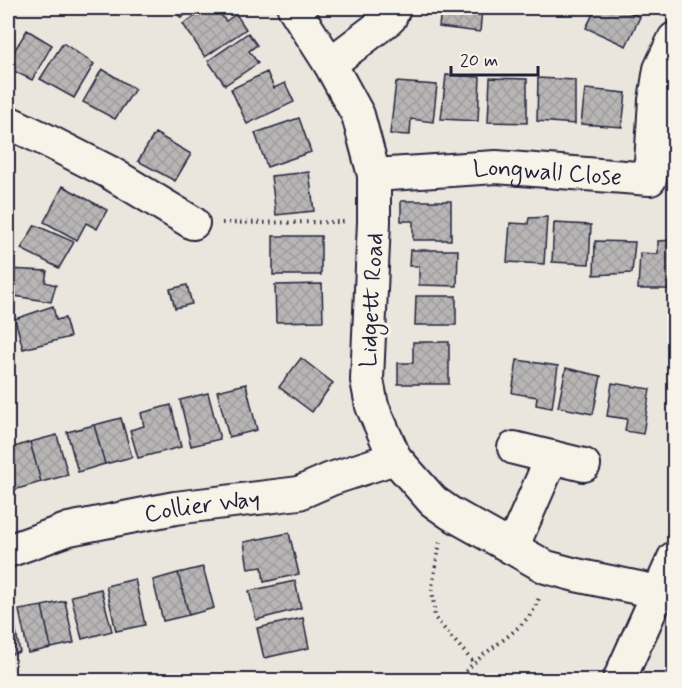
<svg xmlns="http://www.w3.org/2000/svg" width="682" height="688" font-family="Mynerve,sans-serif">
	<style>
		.building { fill: url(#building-cross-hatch); stroke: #22223b; stroke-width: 1.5 }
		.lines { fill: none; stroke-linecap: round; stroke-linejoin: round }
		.minor-casing { stroke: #22223b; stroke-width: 36 }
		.path { stroke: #22223b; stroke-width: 4; stroke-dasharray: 1.5 4.5; stroke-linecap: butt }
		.minor { stroke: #f7f3e8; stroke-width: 32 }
		.labels { text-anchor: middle; stroke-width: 6; stroke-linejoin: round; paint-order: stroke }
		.street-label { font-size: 24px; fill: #22223b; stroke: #f7f3e8 }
	</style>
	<defs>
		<pattern id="building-cross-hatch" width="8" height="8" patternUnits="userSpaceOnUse" patternTransform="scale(1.5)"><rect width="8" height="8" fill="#b8b6b5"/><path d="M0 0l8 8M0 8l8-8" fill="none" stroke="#9e9c9d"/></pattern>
	</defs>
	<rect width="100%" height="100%" fill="#eae6de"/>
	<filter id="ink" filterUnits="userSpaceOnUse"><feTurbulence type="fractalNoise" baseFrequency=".0167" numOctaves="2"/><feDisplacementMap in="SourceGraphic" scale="12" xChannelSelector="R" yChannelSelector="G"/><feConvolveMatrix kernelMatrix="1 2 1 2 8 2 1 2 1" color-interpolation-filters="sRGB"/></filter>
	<g filter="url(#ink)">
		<path class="building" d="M172,8H194L181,18Z
			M208,8H216L226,21L236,14L246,29L205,57L183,24Z
			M441,8H482L480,32L439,27Z
			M596,8H619L640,17L626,46L586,28Z
			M633,8H649L647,13Z
			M27,30L52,45L32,80L8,68V61Z
			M248,33L257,45L249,51L258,63L225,85L208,61Z
			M63,43L94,64L74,98L40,79Z
			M102,69L135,89L115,119L83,102Z
			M267,72L274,88L285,83L294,102L247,124L231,89Z
			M446,75L480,77L478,121L441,119Z
			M490,78L527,79V123L488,122Z
			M538,78L575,80V124L537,121Z
			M396,82L437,85L433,122L411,119L410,135L390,134Z
			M585,89L626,93L622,127L581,124Z
			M299,118L311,152L267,167L255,133Z
			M155,133L191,154L175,181L138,161Z
			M309,172L314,211L276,215L271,176Z
			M63,186L107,210L97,229L86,223L77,240L44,222Z
			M401,201H451V240H413V221H401Z
			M547,217L544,264L507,262L510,223L528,224L529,218Z
			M554,223L591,225L589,264L552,262Z
			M35,225L74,242L59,268L21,249Z
			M273,236H321V275H273Z
			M674,240V289H638L640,253L658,254V241Z
			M595,241L635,242L632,273L594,275Z
			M410,250H458L457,286L419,285V266H409Z
			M8,269L47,271L45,282L56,285L51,302L8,295Z
			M322,284L323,321L276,322L275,285Z
			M187,285L192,304L175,308L170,289Z
			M416,296H456V325H415Z
			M53,306L56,320L65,318L70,337L23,349L15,319Z
			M413,342H449V384H398V363H413Z
			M301,358L333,383L312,412L279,387Z
			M517,360L558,366L552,408L536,405L537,397L512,393Z
			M566,368L601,376L593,414L558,407Z
			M612,383L650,389L643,434L625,431L627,419L607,416Z
			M246,384L257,430L229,437L217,391Z
			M208,393L220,439L191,446L180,400Z
			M171,405L181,447L138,458L130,430L144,426L141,413Z
			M121,418L132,457L105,464L94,425Z
			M94,425L105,464L78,472L67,432Z
			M57,435L68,475L41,482L30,442Z
			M30,442L41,482L14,490L8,465V449Z
			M289,533L299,574L264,582L262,567L248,569L244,542Z
			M203,567L214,608L189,615L178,573Z
			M178,573L189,615L163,621L153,580Z
			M135,579L145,625L116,631L106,586Z
			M295,581L301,608L256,620L249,591Z
			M101,589L112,631L82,639L71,596Z
			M65,601L74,643L51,648L42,606Z
			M42,606L51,648L28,653L19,610Z
			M8,607H11L20,652L8,655Z
			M303,618L309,648L264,658L257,628Z"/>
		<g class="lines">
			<defs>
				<g id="minor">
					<path d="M294,8L330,64L358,115L374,175V222L367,380L372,406L395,458L433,501L450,513L546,567L576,575L658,592"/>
					<path d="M330,64L390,18L394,8"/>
					<path d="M8,122L42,138L109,172L193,223"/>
					<path id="s1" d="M374,175L496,167L650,179L655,100L660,69L674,39"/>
					<path d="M514,448L584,465"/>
					<path d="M512,548L552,457"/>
					<path id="s2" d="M8,551L69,529L175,508L299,493L331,479L395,458"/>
					<path d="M619,680L674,558"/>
				</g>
			</defs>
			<use href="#minor" class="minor-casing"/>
			<path class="path" d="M222,223L344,222
				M440,542L432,587L435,618L474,663
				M458,680C463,675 468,668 474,663C493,645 533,624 539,597"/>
			<use href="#minor" class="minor"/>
		</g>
	</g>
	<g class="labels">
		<g class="street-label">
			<text dy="8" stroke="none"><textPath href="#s1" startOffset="174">Longwall Close</textPath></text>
			<text transform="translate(371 300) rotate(-87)" y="8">Lidgett Road</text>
			<text dy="8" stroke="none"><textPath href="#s2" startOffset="200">Collier Way</textPath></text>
		</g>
	</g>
	<rect width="682" height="688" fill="none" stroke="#f7f3e8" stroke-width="30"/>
	<rect x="15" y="15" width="652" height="658" fill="none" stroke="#22223b" stroke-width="2" filter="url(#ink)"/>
	<path d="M451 66v9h87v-9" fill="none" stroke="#22223b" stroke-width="3"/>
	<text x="460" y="66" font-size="18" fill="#22223b" stroke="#f7f3e8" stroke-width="4.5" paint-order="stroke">20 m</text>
</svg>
